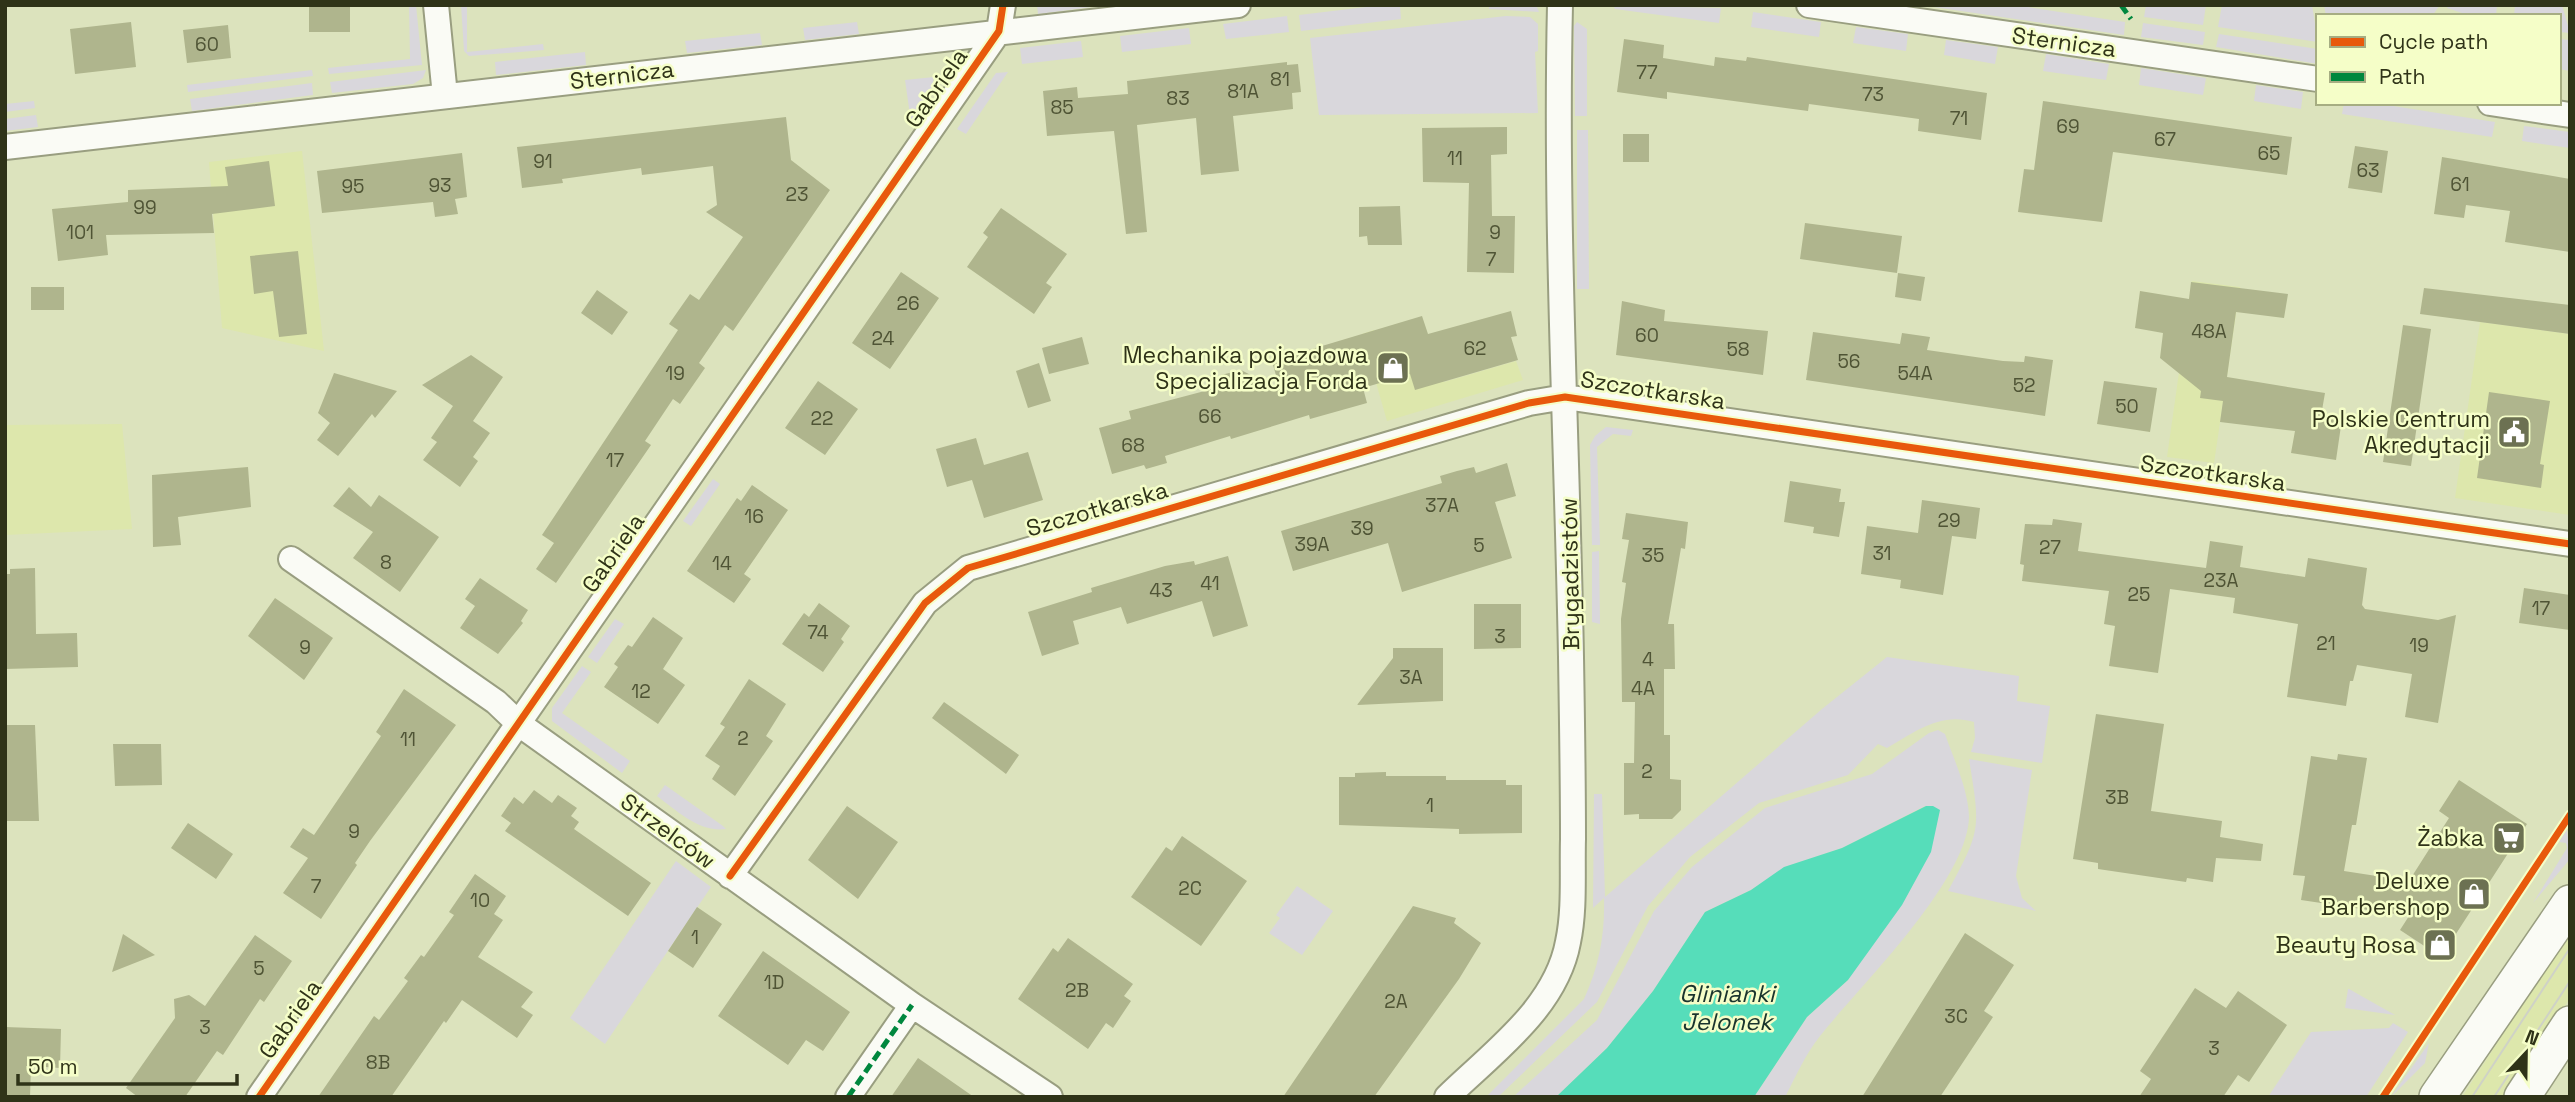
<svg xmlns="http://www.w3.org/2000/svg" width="2575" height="1102" font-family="'Space Grotesk',sans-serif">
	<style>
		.built { fill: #dde7ac }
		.green { fill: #d9d7dc }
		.water { fill: #56ddba }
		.building { fill: #afb58d }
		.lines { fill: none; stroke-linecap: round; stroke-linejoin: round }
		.street-casing { stroke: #999e80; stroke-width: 28 }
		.secondary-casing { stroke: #999e80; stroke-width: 38 }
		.street { stroke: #fafbf5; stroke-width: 24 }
		.secondary { stroke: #fafbf5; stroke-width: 35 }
		.tram { stroke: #cfd2c6; stroke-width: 2 }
		.quiet { stroke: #00873e; stroke-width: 5; stroke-dasharray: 10 5; stroke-linecap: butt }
		.cycleway-casing { stroke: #f5fec8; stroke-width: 11 }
		.cycleway { stroke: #e8590c; stroke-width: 7 }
		.labels { text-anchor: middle; stroke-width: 5; stroke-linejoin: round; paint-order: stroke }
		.number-label { font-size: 19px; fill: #4f5435 }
		.street-label { font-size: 23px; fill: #2f3318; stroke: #f5fec8 }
		.poi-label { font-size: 23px; fill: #2f3318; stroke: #f5fec8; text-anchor: end }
		.water-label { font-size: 24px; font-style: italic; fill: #19342d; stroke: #f5fec8 }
	</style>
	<rect width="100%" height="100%" fill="#dce3bd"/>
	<path class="built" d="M302,151L324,351L222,328L209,162Z
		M2192,281L2240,287L2214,463L2167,457Z
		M2480,322L2570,334V515L2455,498Z
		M1374,330L1379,348L1430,334L1444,382L1516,361L1523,380L1387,421L1362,334Z
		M122,424L132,529L5,535V425Z
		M2570,932V998L2505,1097H2462Z"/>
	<path class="green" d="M409,5H416L422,65L329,74L328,68L410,59Z
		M461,5H467V52L543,44L544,50L469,56L464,51Z
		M1037,5H1107L1038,14Z
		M1383,5H1400L1401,19L1301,31L1299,15Z
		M1489,5H1536L1539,12L1489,9Z
		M1613,5L1721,8L1719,23L1615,9Z
		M1920,5H2015L2125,22L2124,35Z
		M2146,5H2206L2203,25L2144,17Z
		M2222,5H2312L2318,42L2218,27Z
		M2324,5H2440L2432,16H2326Z
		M2449,5H2497L2496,16H2471L2447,8Z
		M2515,5H2562L2570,33L2559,32V16H2514Z
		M1753,12L1821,22L1819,37L1751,27Z
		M1287,16L1289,32L1226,39L1223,24Z
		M1506,16L1530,17L1538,24V51L1535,52L1538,113L1319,115L1310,38Z
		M857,22L859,34L805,40L803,28Z
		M1577,22L1587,29V116H1575L1574,26Z
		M2143,23L2205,32L2203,45L2141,37Z
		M1856,27L1908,34L1906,51L1853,43Z
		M1189,28L1191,44L1122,52L1120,36Z
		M760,33L762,45L687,53L685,41Z
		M2219,34L2318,49V64L2216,47Z
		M2559,39L2570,40V71L2559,69Z
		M1946,40L1998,47L1995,64L1944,55Z
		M1081,41L1083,57L1022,64L1020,48Z
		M585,52L586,65L496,75L495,62Z
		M2046,54L2109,64L2106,80L2043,71Z
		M2141,68L2206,78L2203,95L2139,85Z
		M312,70L313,76L188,92L187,85Z
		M426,70L423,78L413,84L332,93L330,82Z
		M1008,72L966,134L957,129L996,73Z
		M934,77L931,95L911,122L905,80Z
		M312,83L313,95L192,111L190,99Z
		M2256,85L2303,92L2301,109L2254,101Z
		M34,101L35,108L5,112V104Z
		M2344,103H2374L2495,122L2492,137L2342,114Z
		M36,115L38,127L5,131V119Z
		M2524,126L2570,132V148L2522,141Z
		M1577,130H1588L1589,289H1577Z
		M1606,427L1633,430L1631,436L1613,434L1597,447L1600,545H1592L1590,445L1595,436Z
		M713,479L720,484L691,526L683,521Z
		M1599,551L1600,624L1592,622V552Z
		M615,619L624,624L597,663L588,657Z
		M1887,657L2019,676L2017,701L2050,706L2042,763L1971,752L1975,738L1974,722C1940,712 1915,732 1887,748L1878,744L1848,775L1759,803L1690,857L1648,906L1597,1002L1498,1097H1486L1584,999C1599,966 1605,935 1604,898L1593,908L1594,794H1602L1605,897L1822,709Z
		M582,666L591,672L562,713L630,761L622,773L552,721V708Z
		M1938,730L1945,734C1954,760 1968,789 1969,816C1969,880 1859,987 1820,1036C1805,1055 1796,1076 1785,1097H1754L1807,1017L1848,980L1925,806L1842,848L1785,867L1751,890L1705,912L1653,991L1607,1048L1556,1097H1513L1597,1020L1654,911L1692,867L1765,808L1872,774L1929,733Z
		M1969,759L2032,770L2016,876L2022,898L2036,911L1948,891C1982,829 1980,828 1969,759Z
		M665,785L723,826L726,829C700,833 677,811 657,796Z
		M2567,829L2570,859L2533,903L2567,848L2566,843L2559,842Z
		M676,861L711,887L605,1044L570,1018Z
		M1297,886L1333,911L1302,955L1269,933L1280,918L1276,915Z
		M2348,989H2349L2395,1015L2345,1008Z
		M2393,1023L2408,1032L2366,1097H2268L2311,1032L2389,1028Z
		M2429,1043L2425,1063L2391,1097Z"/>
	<path class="water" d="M1926,806H1933L1940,810L1931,852L1902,905L1848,980L1807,1017L1754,1097H1556L1607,1048L1653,991L1705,912L1751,890L1784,867L1842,848Z"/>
	<path class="building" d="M309,5H350V32H309Z
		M131,22L136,67L75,74L70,29Z
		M228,25L231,58L187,63L183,30Z
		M1624,39L1664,45L1663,58L1714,66L1715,57L1746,61L1747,57L1987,93L1981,140L1918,131L1919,119L1809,104L1808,111L1667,92V99L1617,92Z
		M1287,62V65L1298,64L1301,92L1292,93L1293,109L1233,116L1239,171L1201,175L1196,118L1137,125L1147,232L1126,234L1114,131L1047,136L1043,91L1077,87L1078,98L1128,94L1127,81Z
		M2043,101L2292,137L2287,175L2113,152L2102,222L2018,212L2024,169L2034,170Z
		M786,117L791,160L830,190L733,331L725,325L699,363L705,368L680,404L673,399L645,441L651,445L556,583L536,569L554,543L542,535L678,330L669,324L690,294L699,300L743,237L706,212L717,205L713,166L642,175L641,168L562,179L563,183L522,188L517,147Z
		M1507,127V154L1491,155L1492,216H1515L1514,273L1467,272L1469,183L1423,182L1422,128Z
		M1623,134H1649V162H1623Z
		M2355,146L2388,151L2382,193L2348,188Z
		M462,153L467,197L455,199L458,214L435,217L433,202L322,213L317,171Z
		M2442,157L2570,179V252L2505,242L2510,211L2466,205L2464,218L2434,214Z
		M269,161L275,206L212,214L214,233L106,235L108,255L58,261L52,209L128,202V190L228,186L225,167Z
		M1400,206L1402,245H1368L1367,236L1359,237V207Z
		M1001,208L1067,254L1046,283L1052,287L1034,314L967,267L988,237L983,233Z
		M1805,223L1902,236L1897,273L1800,259Z
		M298,251L307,334L279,337L273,291L254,294L250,256Z
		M901,272L939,298L890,369L852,343Z
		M1898,273L1925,277L1921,301L1895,297Z
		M2191,282L2288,294L2284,318L2236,312L2227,377L2325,393L2321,416L2342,419L2336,460L2291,453L2295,431L2220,422L2223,401L2200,398L2201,391L2160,358L2163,333L2135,328L2140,291L2189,299Z
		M31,287H64V310H31Z
		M2424,288L2570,305V334L2420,314Z
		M597,290L628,312L612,335L581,313Z
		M1622,301L1665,310L1664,321L1768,331L1763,375L1616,355Z
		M1511,311L1517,336L1511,337L1518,360L1415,390L1410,374L1363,388L1367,403L1310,419L1309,415L1231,439L1230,436L1165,456L1167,463L1146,469L1144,465L1112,474L1099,428L1131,419L1129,411L1216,388L1214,381L1221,375L1241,370L1280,390L1272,361L1422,316L1428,334Z
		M2403,325L2431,329L2411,466L2383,462Z
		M1813,332L1900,344L1902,333L1930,337L1927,350L2003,361L2024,362L2025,356L2053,360L2045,416L1806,380Z
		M1082,337L1089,364L1049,374L1042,348Z
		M471,355L503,377L473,421L490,433L473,457L478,461L460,487L423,460L437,442L431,438L453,406L422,385Z
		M1039,363L1051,401L1028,408L1016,371Z
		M334,373L397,391L375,418L372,414L338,456L317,440L330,423L318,413Z
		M818,381L858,409L825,455L785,428Z
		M2104,381L2157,388L2150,432L2097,424Z
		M2489,392L2550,401L2540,464L2544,465L2541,488L2477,478Z
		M976,438L984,465L1028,452L1043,500L984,518L972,480L947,487L936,449Z
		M1507,463L1516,496L1495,502L1512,558L1402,592L1388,543L1293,571L1281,531L1442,483L1440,476L1457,471L1474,467L1476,473Z
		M248,467L251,507L178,517L181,545L153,547L152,475Z
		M1790,481L1841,489L1839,502H1845L1839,537L1813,533L1814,527L1784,522Z
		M752,485L788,510L744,574L751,579L734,603L687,571L737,498L741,501Z
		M349,487L371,507L379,495L439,537L400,592L353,558L373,532L333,506Z
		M1922,500L1980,508L1976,539L1952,536L1943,595L1900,588L1901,580L1861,574L1867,526L1918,533Z
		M1626,513L1688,522L1685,549L1681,548L1668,624H1674L1675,669H1664V735H1670V779L1681,780V810L1672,819H1639V814L1624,815V763H1634L1635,702H1622L1621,619L1626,583L1622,582L1629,540L1622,539Z
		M2053,519L2082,523L2078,551L2206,568L2210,541L2243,546L2240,567L2305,577L2308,558L2367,568L2362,605L2365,609L2438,620L2456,615L2438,723L2405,717L2412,674L2357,665L2353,681H2350L2346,706L2287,697L2298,624L2233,613L2235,598L2170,589L2158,673L2109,666L2115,626L2104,624L2109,591L2022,581L2024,565L2020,564L2025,524L2052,525Z
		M1228,556L1248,626L1213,637L1202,601L1127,624L1121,607L1073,621L1079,644L1042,656L1028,612L1092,592L1091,588L1165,566L1194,561L1195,565Z
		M35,568L36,634L77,633L78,667L5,669V574H10V569Z
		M480,578L528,610L521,621L523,623L498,654L460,628L475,606L465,599Z
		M2524,588L2570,595V630L2519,623Z
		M275,598L333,638L304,680L248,636Z
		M819,603L850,626L841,639L844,642L823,672L782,644L804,613L809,617Z
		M1474,604H1521V648L1474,649Z
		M653,617L683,638L663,669L685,685L658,724L604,687L618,667L614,664L628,645L632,647Z
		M1393,648H1443V701L1357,705L1393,658Z
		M749,679L786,704L766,736L773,741L735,796L712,779L720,766L705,756L725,727L720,724Z
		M404,689L456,725L370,841L355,863L357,865L321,919L283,893L308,858L290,847L303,828L314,835L381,736L376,732Z
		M944,702L1019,755L1006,774L932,718Z
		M2096,714L2164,724L2151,811L2222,821L2220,837L2263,844L2261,861L2216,858L2213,882L2187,878L2186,882L2098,869V863L2073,859Z
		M5,725H35L39,821H5Z
		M113,744H161L162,785L115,786Z
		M2338,754L2367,758L2356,825H2352L2344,871L2409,881L2449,818L2439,811L2459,780L2527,824L2441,957L2400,930L2409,916L2301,900L2305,876L2293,875L2311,756L2337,760Z
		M1386,772V776H1446V780H1506V785H1522V833L1459,834V829L1339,825V777H1355V773Z
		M534,790L552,803L558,795L577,808L571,816L579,822L574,829L651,883L628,916L505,831L511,823L501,816L514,797L523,804Z
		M847,806L898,842L858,899L808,860Z
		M188,823L233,854L216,879L171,848Z
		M1182,836L1247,881L1201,946L1131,897L1166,847L1172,851Z
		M475,874L506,896L494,914L503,920L478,957L533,992L521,1007L533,1015L517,1038L462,1000L446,1023L444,1021L391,1097H318L374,1016L379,1020L408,981L404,978L421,955L424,957L454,915L449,912Z
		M1413,906L1456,918L1454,923L1481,943L1459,979L1374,1097H1283Z
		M697,907L722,924L693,968L668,951Z
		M1965,933L2014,965L1984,1011L1993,1017L1940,1097H1862Z
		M123,934L155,955L112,972Z
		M255,935L292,961L264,1002L260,999L223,1055L217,1051L185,1097H138L126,1088L175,1018L174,999L189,995L205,1006Z
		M1068,938L1133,984L1124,996L1131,1001L1113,1028L1106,1023L1088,1049L1018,999L1053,948L1058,952Z
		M763,951L850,1012L823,1051L806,1040L788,1065L718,1016Z
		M2195,988L2226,1008L2238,991L2287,1025L2249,1082L2238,1075L2223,1097H2139L2151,1079L2140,1071Z
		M5,1027L61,1029L60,1068L31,1066L30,1097H5Z
		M918,1058L974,1097H891Z"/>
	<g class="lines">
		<defs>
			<path id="street" d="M436,5L445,96
				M1809,5L2318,79
				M2490,103L2570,115
				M5,147L1238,5
				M291,559L496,702L519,724L912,1005L1050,1097
				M730,876L925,603L968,568L1529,403L1565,397L2570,544
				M259,1097L999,31L1003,5
				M848,1097L912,1005
				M1447,1097C1492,1053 1556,1008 1568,942C1575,909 1572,873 1573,839C1573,778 1572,718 1571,657C1567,440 1555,222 1560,5"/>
			<path id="secondary" d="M2437,1097L2570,903
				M2522,1097L2570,1024"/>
		</defs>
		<use href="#street" class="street-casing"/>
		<use href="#secondary" class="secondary-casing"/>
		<use href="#street" class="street"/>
		<use href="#secondary" class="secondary"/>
		<path class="tram" d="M2472,1097L2570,948
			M2494,1097L2570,981"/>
		<path class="quiet" d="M2121,5L2131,19
			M848,1097L912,1005"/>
		<defs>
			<path id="cycleway" d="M730,876L925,603L968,568L1529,403L1565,397L2570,544
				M259,1097L999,31L1003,5
				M2383,1097L2570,815"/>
		</defs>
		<use href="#cycleway" class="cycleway-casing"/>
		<use href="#cycleway" class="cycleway"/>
	</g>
	<defs>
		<symbol id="shop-square" viewBox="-11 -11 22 22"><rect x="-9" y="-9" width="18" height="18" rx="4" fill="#6c7152" stroke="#f5fec8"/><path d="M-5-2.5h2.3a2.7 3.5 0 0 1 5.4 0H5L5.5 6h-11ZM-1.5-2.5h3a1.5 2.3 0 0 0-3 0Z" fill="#fff"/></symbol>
		<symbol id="civic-square" viewBox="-11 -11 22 22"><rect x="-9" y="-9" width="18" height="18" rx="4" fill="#6c7152" stroke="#f5fec8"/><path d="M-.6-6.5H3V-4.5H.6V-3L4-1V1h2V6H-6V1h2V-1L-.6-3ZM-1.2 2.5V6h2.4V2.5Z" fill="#fff"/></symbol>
		<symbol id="supermarket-square" viewBox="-11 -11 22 22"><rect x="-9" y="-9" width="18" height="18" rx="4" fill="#6c7152" stroke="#f5fec8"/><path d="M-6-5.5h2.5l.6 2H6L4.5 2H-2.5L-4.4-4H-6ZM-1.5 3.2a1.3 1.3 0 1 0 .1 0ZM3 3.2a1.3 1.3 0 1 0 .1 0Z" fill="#fff"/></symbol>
	</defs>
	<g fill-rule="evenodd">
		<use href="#shop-square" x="1374" y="349" width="38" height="38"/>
		<use href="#civic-square" x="2495" y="413" width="38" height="38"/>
		<use href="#supermarket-square" x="2490" y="819" width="38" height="38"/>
		<use href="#shop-square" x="2455" y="875" width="38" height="38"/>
		<use href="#shop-square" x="2421" y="926" width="38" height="38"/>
	</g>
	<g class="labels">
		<g class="number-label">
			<text x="207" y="51">60</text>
			<text x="1647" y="79">77</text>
			<text x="1280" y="86">81</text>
			<text x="1243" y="98">81A</text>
			<text x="1873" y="101">73</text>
			<text x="1178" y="105">83</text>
			<text x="1062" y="114">85</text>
			<text x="1959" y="125">71</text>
			<text x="2068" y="133">69</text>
			<text x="2165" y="146">67</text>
			<text x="2269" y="160">65</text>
			<text x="1455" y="165">11</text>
			<text x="543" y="168">91</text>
			<text x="2368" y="177">63</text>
			<text x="2460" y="191">61</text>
			<text x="440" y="192">93</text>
			<text x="353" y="193">95</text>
			<text x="797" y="201">23</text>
			<text x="145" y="214">99</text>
			<text x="80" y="239">101</text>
			<text x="1495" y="239">9</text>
			<text x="1491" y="266">7</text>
			<text x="908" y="310">26</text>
			<text x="2209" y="338">48A</text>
			<text x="1647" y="342">60</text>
			<text x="883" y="345">24</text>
			<text x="1475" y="355">62</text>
			<text x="1738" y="356">58</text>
			<text x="1849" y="368">56</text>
			<text x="675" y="380">19</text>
			<text x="1915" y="380">54A</text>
			<text x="2024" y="392">52</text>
			<text x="2127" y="413">50</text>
			<text x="1210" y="423">66</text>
			<text x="822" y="425">22</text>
			<text x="1133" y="452">68</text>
			<text x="615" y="467">17</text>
			<text x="1442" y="512">37A</text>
			<text x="754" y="523">16</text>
			<text x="1949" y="527">29</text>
			<text x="1362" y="535">39</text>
			<text x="1312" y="551">39A</text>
			<text x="1479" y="552">5</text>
			<text x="2050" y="554">27</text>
			<text x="1882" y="560">31</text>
			<text x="1653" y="562">35</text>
			<text x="386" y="569">8</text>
			<text x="722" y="570">14</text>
			<text x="2221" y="587">23A</text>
			<text x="1210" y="590">41</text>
			<text x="1161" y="597">43</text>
			<text x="2139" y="601">25</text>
			<text x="2541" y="615">17</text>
			<text x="818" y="639">74</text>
			<text x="1500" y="643">3</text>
			<text x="2326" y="650">21</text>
			<text x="2419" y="652">19</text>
			<text x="305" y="654">9</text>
			<text x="1648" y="666">4</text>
			<text x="1411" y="684">3A</text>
			<text x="1643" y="695">4A</text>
			<text x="641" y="698">12</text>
			<text x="743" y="745">2</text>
			<text x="408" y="746">11</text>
			<text x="1647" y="778">2</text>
			<text x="2117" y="804">3B</text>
			<text x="1430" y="812">1</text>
			<text x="354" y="838">9</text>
			<text x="316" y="893">7</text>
			<text x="1190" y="895">2C</text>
			<text x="480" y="907">10</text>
			<text x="695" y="944">1</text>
			<text x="259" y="975">5</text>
			<text x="774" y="989">1D</text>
			<text x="1077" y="997">2B</text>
			<text x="1396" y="1008">2A</text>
			<text x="1956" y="1023">3C</text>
			<text x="205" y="1034">3</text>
			<text x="2214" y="1055">3</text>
			<text x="378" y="1069">8B</text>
		</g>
		<g class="street-label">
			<text transform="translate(2064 42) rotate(8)" y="8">Sternicza</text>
			<text transform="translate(622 75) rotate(-7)" y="8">Sternicza</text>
			<text transform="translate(936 88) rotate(-55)" y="8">Gabriela</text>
			<text transform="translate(1653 390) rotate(9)" y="8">Szczotkarska</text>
			<text transform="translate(2213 473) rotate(8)" y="8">Szczotkarska</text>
			<text transform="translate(1097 509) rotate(-16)" y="8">Szczotkarska</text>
			<text transform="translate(613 553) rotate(-55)" y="8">Gabriela</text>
			<text transform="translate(1570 574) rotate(-91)" y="8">Brygadzistów</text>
			<text transform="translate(668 831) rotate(36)" y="8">Strzelców</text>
			<text transform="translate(290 1019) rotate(-55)" y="8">Gabriela</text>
		</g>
		<g class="poi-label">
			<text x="1368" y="363">Mechanika pojazdowa<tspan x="1368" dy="26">Specjalizacja Forda</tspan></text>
			<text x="2490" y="427">Polskie Centrum<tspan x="2490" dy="26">Akredytacji</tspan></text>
			<text x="2484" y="846">Żabka</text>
			<text x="2450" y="889">Deluxe<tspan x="2450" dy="26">Barbershop</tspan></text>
			<text x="2416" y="953">Beauty Rosa</text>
		</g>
		<g class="water-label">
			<text x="1727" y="1002">Glinianki<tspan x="1727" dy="28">Jelonek</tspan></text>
		</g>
	</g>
	<rect width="2575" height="1102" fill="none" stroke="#2f3318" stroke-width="14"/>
	<rect x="2316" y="14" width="245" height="91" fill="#f5fec8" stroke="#a6ad82" stroke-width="2"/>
	<rect x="2330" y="37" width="35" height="10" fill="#e8590c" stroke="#a6ad82" stroke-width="2"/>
	<text x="2379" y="49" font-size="21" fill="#2f3318">Cycle path</text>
	<rect x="2330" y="72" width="35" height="10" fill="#00873e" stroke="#a6ad82" stroke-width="2"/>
	<text x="2379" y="84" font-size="21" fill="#2f3318">Path</text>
	<g transform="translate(2526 1053) rotate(22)" stroke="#f5fec8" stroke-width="5" paint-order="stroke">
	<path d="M0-5L12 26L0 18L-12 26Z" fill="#2f3318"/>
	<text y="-10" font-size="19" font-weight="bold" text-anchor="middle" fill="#2f3318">N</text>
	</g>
	<path d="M18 1074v10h219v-10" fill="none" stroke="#2f3318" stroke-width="3.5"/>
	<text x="28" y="1074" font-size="21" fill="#2f3318" stroke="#f5fec8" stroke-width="5" paint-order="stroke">50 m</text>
</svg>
